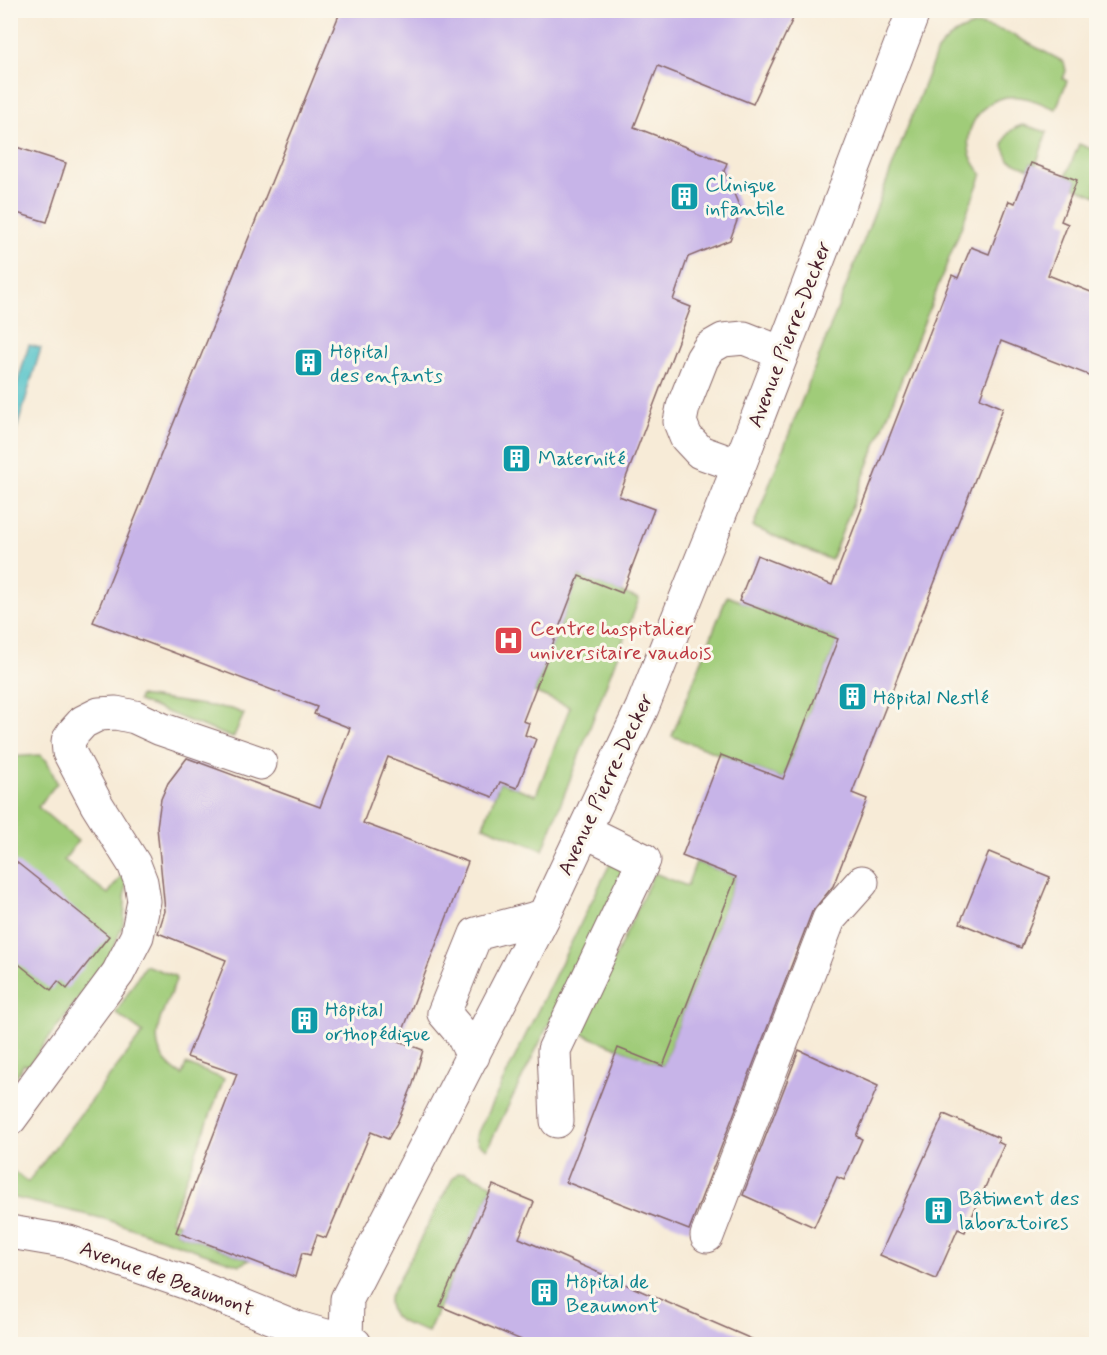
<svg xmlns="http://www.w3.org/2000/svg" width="1107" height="1355" font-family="Mynerve,sans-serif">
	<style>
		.green { fill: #a0cc79; stroke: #757652; stroke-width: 1.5 }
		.water { fill: #55c3c9; stroke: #50717a; stroke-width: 1.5 }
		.building { fill: #c7b4e8 }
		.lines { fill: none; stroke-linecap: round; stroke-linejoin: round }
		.minor-casing { stroke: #876667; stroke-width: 35 }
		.minor { stroke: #fff; stroke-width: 33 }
		.labels { text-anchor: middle; stroke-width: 6; stroke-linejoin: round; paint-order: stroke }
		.culture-label { font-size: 21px; fill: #0d838f; stroke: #fbf7ec; text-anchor: start }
		.street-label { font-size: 21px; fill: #4a1f2b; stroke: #fbf7ec }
		.health-label { font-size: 21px; fill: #be3a42; stroke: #fbf7ec; text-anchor: start }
	</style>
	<rect width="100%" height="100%" fill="#fbf7ec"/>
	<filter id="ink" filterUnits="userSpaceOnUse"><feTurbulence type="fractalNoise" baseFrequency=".0167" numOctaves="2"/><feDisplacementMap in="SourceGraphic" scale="12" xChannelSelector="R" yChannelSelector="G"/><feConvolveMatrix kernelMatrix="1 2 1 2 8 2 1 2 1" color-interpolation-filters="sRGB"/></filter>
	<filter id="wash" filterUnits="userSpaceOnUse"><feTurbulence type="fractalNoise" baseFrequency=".008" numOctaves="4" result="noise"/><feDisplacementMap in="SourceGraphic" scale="24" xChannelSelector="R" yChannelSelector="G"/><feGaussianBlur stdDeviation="1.35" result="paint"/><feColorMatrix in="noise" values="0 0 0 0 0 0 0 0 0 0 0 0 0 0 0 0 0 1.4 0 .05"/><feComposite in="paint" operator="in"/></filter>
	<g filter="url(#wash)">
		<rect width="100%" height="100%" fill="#f7ebd7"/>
		<path class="green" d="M980,25L1007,32L1064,62L1066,71L1063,79L1067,81L1056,109C1040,103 1023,94 1006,97C983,101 965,125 969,149C970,158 976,167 982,174L831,560L753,527L937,51C949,36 961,28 980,25Z
			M1023,125L1047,132L1036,165L1031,163L1029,169L1009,160L1003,146C1006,134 1011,128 1023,125Z
			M1079,144L1096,151V196L1074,187L1077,181L1066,176Z
			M579,576L639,599L543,850L483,826L500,782L536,795L570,707L534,692Z
			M727,596L838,639L783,779L672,736Z
			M139,696L232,709L244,714L233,738L138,701Z
			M40,755L47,761L57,783L38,807L78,841L64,860L108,894L124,872L126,883L124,922L110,956L28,1066L24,1064L11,1084V757Z
			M611,862L626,868L487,1149L478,1143L476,1137L478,1132Z
			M696,862L736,877L663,1066L580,1033L654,873L687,886Z
			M145,965L175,976L176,980C162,1016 139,1049 182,1075L186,1064L224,1079L170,1220L179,1223L176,1232L250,1260L239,1265L105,1219L11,1197L10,1169L28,1182L143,1033L116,1013Z
			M465,1172L493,1185L428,1332C408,1324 388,1323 389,1298L453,1178L458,1173Z"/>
		<path class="water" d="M29,345L41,348L11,448V404Z"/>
		<g id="blocks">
			<path class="building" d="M341,10H797L753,104L658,66L634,127L727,163L724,171L741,210L730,240L688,257L673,300L691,307L619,496L654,509L622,593L579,576L523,721L529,723L525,735L536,739L517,788L500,782L493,797L388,757L363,823L468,862L399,1041L423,1050L413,1084L398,1121L388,1139L371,1132L326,1238L317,1235L310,1255L302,1253L295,1277L176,1232L237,1074L187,1057L226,960L158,933L165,911L157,827L161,799L168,783L187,758L320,807L350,728L314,714L317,707L93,622Z
				M10,145L66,163L47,222L10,211Z
				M1031,163L1077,180L1061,221L1068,224L1048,275L1096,294V378L1001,341L980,398L1003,408L852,793L867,799L833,886L812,912L689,1230L566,1182L618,1048L663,1066L736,877L682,856L721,755L783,779L838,639L739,601L757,555L832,585L952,275L958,278L971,247L989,254L1009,201L1015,203Z
				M989,852L1050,877L1021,948L960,923Z
				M10,857L109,936L67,989L58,981L51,990L10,957Z
				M799,1050L878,1086L856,1136L862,1139L844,1180L837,1177L814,1227L743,1195Z
				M944,1114L999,1138L998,1142L1004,1145L965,1232L958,1229L936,1279L880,1255Z
				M493,1185L534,1202L519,1238L763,1344H531L440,1306Z"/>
		</g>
	</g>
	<g filter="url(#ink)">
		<use href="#blocks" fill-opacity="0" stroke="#876667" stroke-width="1.5"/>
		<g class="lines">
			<defs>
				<path id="minor" d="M739,466L700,452L686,437L680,422L683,407L702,359L709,348L723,340L744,338L782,353
					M473,1056L462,1034L444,1013L476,934L544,916
					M10,1119L118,973L137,936L144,901L141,882L134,864L97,805L69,752L68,741L74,732L83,722L99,714L116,713L135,717L161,729L260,763
					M557,1121L554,1050L644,860L585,831
					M10,1232L69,1242L187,1283L298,1328L355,1344
					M707,1236L829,919L862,882
					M346,1340L347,1299L544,916L642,708L739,466L914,10"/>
			</defs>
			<use href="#minor" class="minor-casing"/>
			<use href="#minor" class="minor"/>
		</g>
	</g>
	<defs>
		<symbol id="building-square" viewBox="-11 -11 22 22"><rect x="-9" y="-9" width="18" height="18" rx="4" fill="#0f9aa8" stroke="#fbf7ec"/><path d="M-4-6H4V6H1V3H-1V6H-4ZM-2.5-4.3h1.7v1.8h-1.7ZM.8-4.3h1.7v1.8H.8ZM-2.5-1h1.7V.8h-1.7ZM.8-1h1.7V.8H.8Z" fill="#fff"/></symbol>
		<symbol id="hospital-square" viewBox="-11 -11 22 22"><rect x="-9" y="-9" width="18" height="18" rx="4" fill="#e0444e" stroke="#fbf7ec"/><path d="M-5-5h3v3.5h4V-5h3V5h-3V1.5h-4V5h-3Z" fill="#fff"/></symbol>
	</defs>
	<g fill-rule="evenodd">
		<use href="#building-square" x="668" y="180" width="33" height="33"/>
		<use href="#building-square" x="292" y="346" width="33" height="33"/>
		<use href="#building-square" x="500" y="442" width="33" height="33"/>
		<use href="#hospital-square" x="492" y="624" width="33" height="33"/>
		<use href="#building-square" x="836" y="680" width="33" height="33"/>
		<use href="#building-square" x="288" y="1004" width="33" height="33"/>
		<use href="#building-square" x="922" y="1194" width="33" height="33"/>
		<use href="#building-square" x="528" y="1276" width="33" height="33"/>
	</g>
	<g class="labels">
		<g class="culture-label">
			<text x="705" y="191">Clinique<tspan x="705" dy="24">infantile</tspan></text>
			<text x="330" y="358">Hôpital<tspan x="330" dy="24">des enfants</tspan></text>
			<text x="538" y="465">Maternité</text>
			<text x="873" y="704">Hôpital Nestlé</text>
			<text x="325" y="1016">Hôpital<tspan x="325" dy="24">orthopédique</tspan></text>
			<text x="959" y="1205">Bâtiment des<tspan x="959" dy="24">laboratoires</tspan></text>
			<text x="566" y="1288">Hôpital de<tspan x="566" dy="24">Beaumont</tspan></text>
		</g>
		<g class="street-label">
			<text transform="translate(789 334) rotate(-69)" y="7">Avenue Pierre-Decker</text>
			<text transform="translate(605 784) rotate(-65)" y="7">Avenue Pierre-Decker</text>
			<text transform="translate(167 1278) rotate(20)" y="7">Avenue de Beaumont</text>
		</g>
		<g class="health-label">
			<text x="530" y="635">Centre hospitalier<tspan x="530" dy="24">universitaire vaudois</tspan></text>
		</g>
	</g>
	<rect width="1107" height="1355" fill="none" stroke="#fbf7ec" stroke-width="36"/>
</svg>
